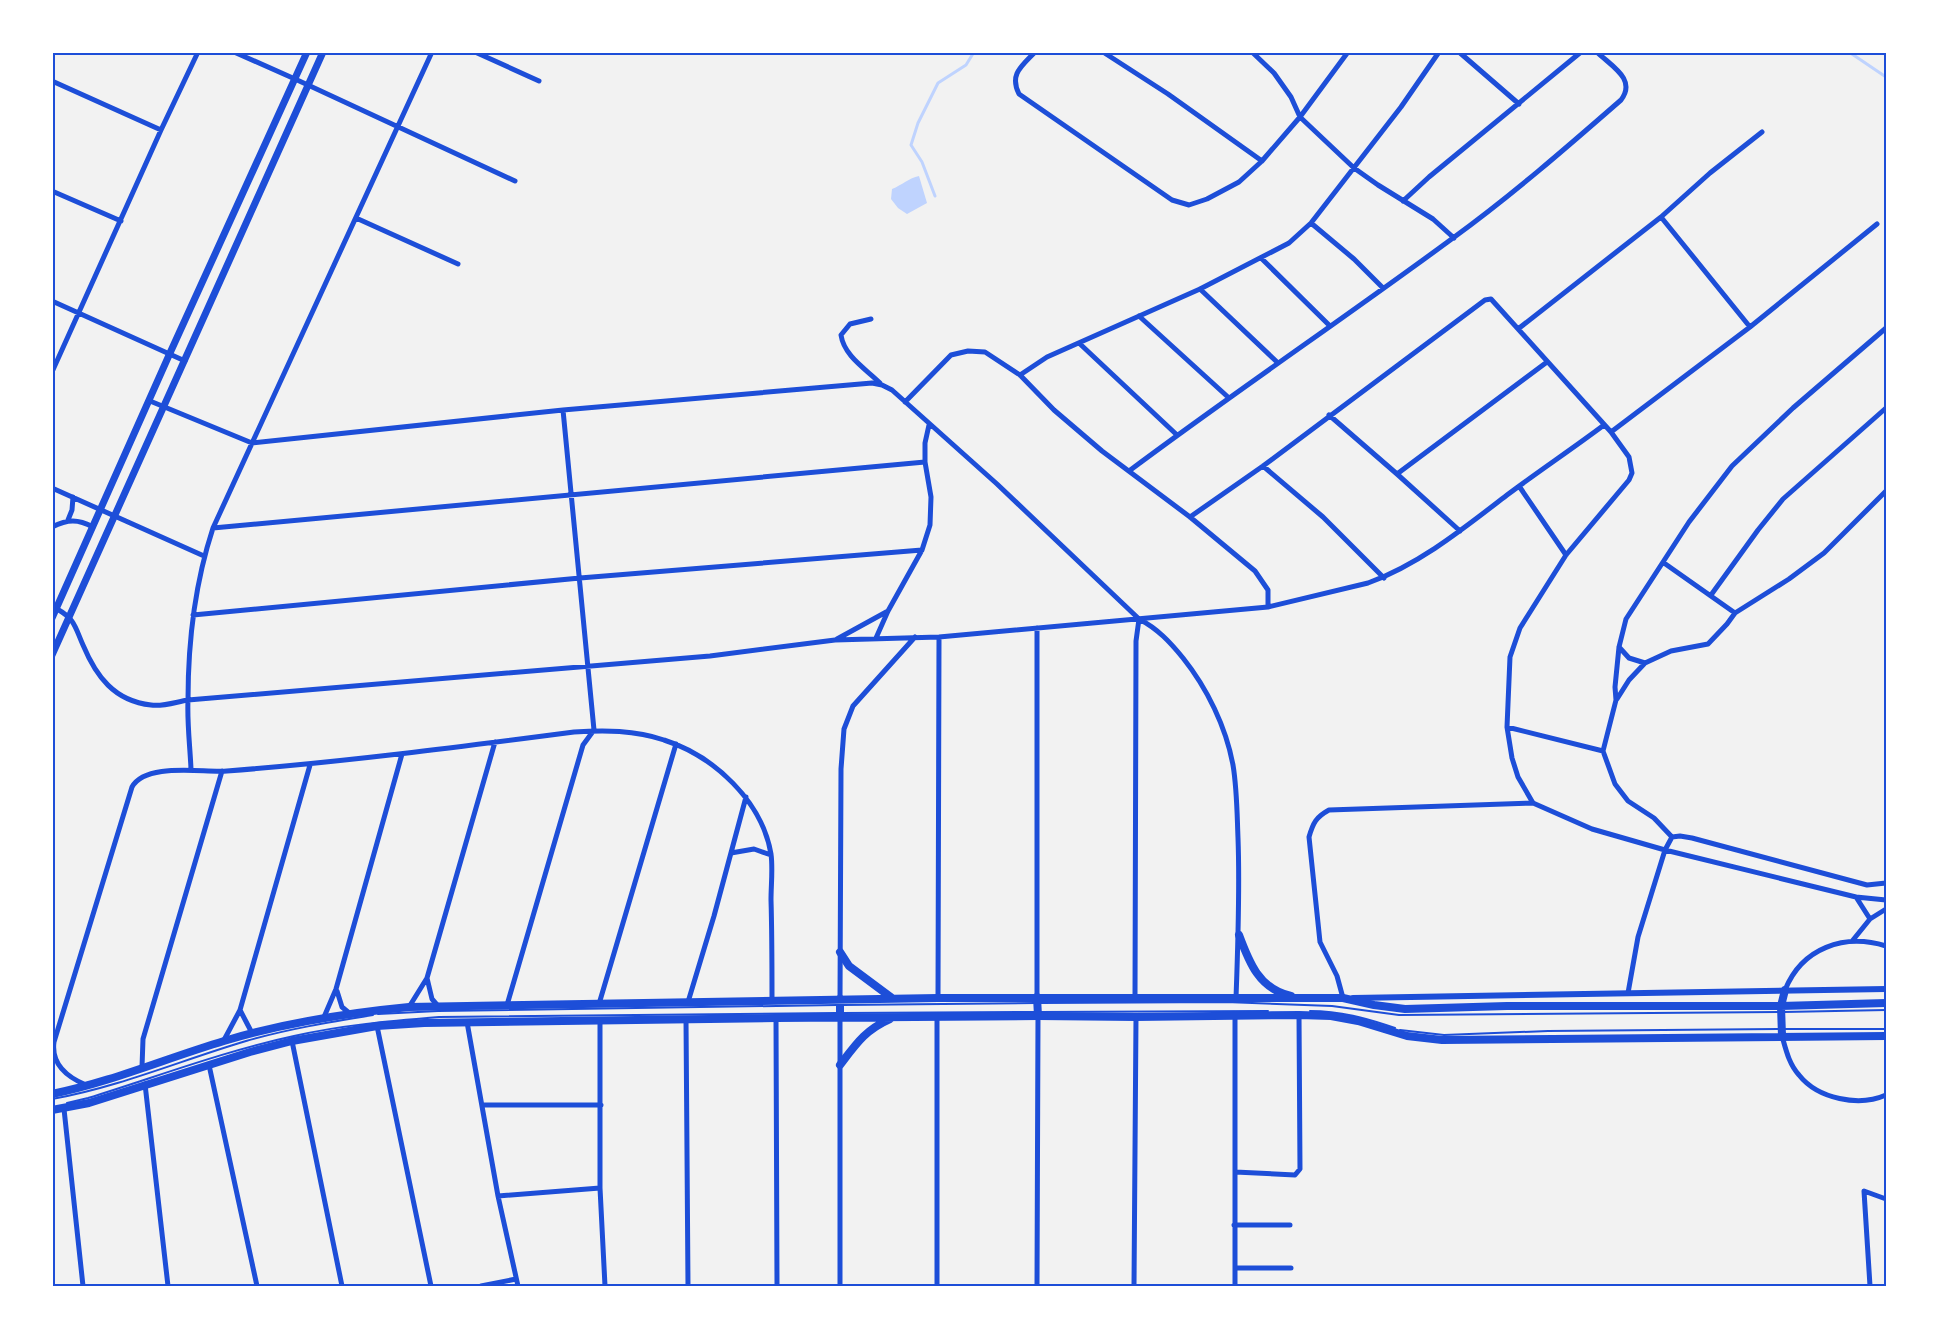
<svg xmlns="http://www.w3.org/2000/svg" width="1939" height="1339" font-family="Mulish,sans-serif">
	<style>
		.water { fill: #bfd3fe }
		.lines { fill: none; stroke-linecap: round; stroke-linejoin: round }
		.stream { stroke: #bfd3fe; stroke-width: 3 }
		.service { stroke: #1d4ed8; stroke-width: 2 }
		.minor { stroke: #1d4ed8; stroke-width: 5 }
		.tertiary { stroke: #1d4ed8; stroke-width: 6 }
		.secondary { stroke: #1d4ed8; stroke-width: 7 }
		.primary { stroke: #1d4ed8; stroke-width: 8 }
		.neatline { fill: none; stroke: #1d4ed8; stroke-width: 2 }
	</style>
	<rect width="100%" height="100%" fill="#f2f2f2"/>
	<path class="water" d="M919,176L927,203L907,214L898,208L891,199L892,189C902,185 909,178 919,176Z"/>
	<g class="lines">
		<path class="stream" d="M1849,52L1886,77
			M935,196L922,162L911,145L918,123L938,83L966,65L974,52"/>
		<path class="service" d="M1041,1003L1226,1002L1332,1006L1399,1015L1779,1012
			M843,1005L1035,1003
			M1310,1011C1340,1011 1366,1018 1395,1028
			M1040,1012L1268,1011
			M1784,1012L1886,1010
			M842,1013L1034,1012
			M378,1014L438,1011L837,1005
			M1784,1029H1886
			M1400,1030L1444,1035L1548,1031L1778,1029
			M52,1099C119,1087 182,1060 246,1041C288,1029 330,1022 373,1015
			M67,1103L88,1098C156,1077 224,1051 294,1036C342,1025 390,1021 439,1017L836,1013"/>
		<path class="minor" d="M234,52L295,79L515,181
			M475,52L539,81
			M1035,52C1022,66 1009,74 1019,94L1172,200L1189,205L1207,199L1239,182L1262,161L1300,117L1348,52
			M1103,52L1168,94L1262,161
			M1252,52L1274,73L1291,97L1300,117L1354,168L1378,185L1433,219L1454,238
			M1459,52L1519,104
			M52,81L161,130
			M52,191L121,221
			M1403,201L1429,177L1581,52
			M1661,217L1750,327
			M356,218L458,264
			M1311,223L1354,259L1383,288
			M1261,258L1330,326
			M1200,289L1278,363
			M52,301L185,361
			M1139,316L1229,398
			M871,319L850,324L841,335C844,356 866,369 880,383
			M1518,329L1661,217L1710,173L1762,132
			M1079,343L1177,435
			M52,372L161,130L198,52
			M1020,375L1047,357L1200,289L1289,243L1311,223L1401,107L1439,52
			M150,401L252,443L563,410L872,383L882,385L892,390L997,484L1139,619C1158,629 1170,642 1183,658C1207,688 1226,727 1233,765C1237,789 1237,813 1238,838C1240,891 1238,944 1236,998
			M905,402L951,355L968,351L985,352L1020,375L1054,410L1102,451L1190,517L1255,571L1268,590V607
			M1329,415L1397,474L1460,531
			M1611,432L1750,327L1877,224
			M1263,466L1323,517L1384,578
			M1129,471C1236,391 1346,317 1453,238C1512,195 1566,148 1621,100C1637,79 1611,66 1597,52
			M1397,474L1547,362
			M1519,486L1566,555
			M52,488L204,556
			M1190,517L1263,466L1485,300L1491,299L1611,432L1629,457L1632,473L1629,480L1566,555L1520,628L1510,657L1507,727L1512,758L1518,777L1533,803L1592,829L1665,850L1856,897L1870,919
			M68,520L72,510L73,497
			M52,527C68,519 78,519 93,527
			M213,528L925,462
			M1664,563L1735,613
			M1711,595L1758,530L1783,499L1886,408
			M57,609C75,619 75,627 83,645C96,676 114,701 151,705C162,707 176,702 188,700L710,656L835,640L939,637L1268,607L1368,583C1420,564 1464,528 1507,495C1539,471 1572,449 1604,425
			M193,615L580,578L922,550
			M876,638L888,611L922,550L930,525L931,497L925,462V443L929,425
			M837,639L888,611
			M1619,647L1629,658L1645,663
			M1617,699L1629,680L1645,663L1671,651L1708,644L1727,624L1735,613L1789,579L1824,553L1886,491
			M1507,727L1603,751
			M191,769C190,746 187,723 188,700C188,643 195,583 213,528L432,52
			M1672,837L1654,818L1628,801L1615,784L1603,751L1616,700L1615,687L1619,647L1626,619L1689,522L1732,466L1793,408L1886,328
			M1672,837L1680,836L1692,838L1867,885L1886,883
			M731,853L754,849L771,855
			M1856,897L1886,900
			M1853,940L1870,919L1886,909
			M427,978L432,999L438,1006
			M1785,990C1802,948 1844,933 1886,946
			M337,991L342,1007L348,1012
			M1628,993L1638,937L1665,850L1672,837
			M1037,997V628
			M938,998L939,637
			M1343,998L1337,976L1320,942L1309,837C1313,823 1316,817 1329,810L1533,803
			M840,999L841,769L844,729L853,706L915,637
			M1135,999L1136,641L1139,619
			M688,1002L714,916L746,797
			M599,1004L676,744
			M507,1005L583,745L594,730L563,410
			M409,1007L427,978L495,742
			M240,1010L252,1033
			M324,1017L336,989L402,754
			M937,1017V1286
			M776,1018L777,1286
			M840,1018V1286
			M686,1019L688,1286
			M600,1021V1188L605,1286
			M467,1022L498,1196L518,1286
			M377,1026L431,1286
			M1782,1036C1786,1050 1789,1064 1799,1075C1818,1099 1859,1107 1886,1095
			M224,1040L240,1010L310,765
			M292,1041L342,1286
			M209,1065L257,1286
			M142,1067L143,1039L222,771
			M145,1084L168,1286
			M86,1085C67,1077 51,1064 54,1042L132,787C146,762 203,773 227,771C343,762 459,747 574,732C604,730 635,730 664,740C714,756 762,801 771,854C773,868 771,885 771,900C772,933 772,966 772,1000
			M482,1105H601
			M64,1109L83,1286
			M1235,1172L1295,1175L1300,1169L1299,1015
			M498,1196L600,1188
			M1234,1225H1290
			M1235,1268H1291
			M481,1286L516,1279
			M1037,1286L1038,1016
			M1134,1286L1136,1017
			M1235,1286V1015
			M1870,1286L1864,1191L1886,1199"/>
		<path class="tertiary" d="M1353,998L1886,989"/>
		<path class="secondary" d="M52,618L170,353L307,52
			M52,655L323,52"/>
		<path class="primary" d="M1239,935C1249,962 1259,989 1291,996
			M840,952L849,966L892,998
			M1037,997L1038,1016
			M840,1018V999
			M1782,1036L1781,1006L1785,990
			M840,1065C856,1044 865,1030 890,1019
			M52,1094C111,1082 167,1058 224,1041C284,1023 346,1013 409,1007L938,998H1343L1374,1005L1405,1009L1507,1006H1781L1886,1003
			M52,1110L89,1103L250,1052L292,1041L377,1026L424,1023L776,1018L1038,1016L1136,1017L1299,1015L1331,1016L1358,1021L1407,1036L1442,1040L1886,1036"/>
	</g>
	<rect width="1939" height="1339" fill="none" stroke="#ffffff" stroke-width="108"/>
	<rect x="54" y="54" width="1831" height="1231" class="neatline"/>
</svg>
